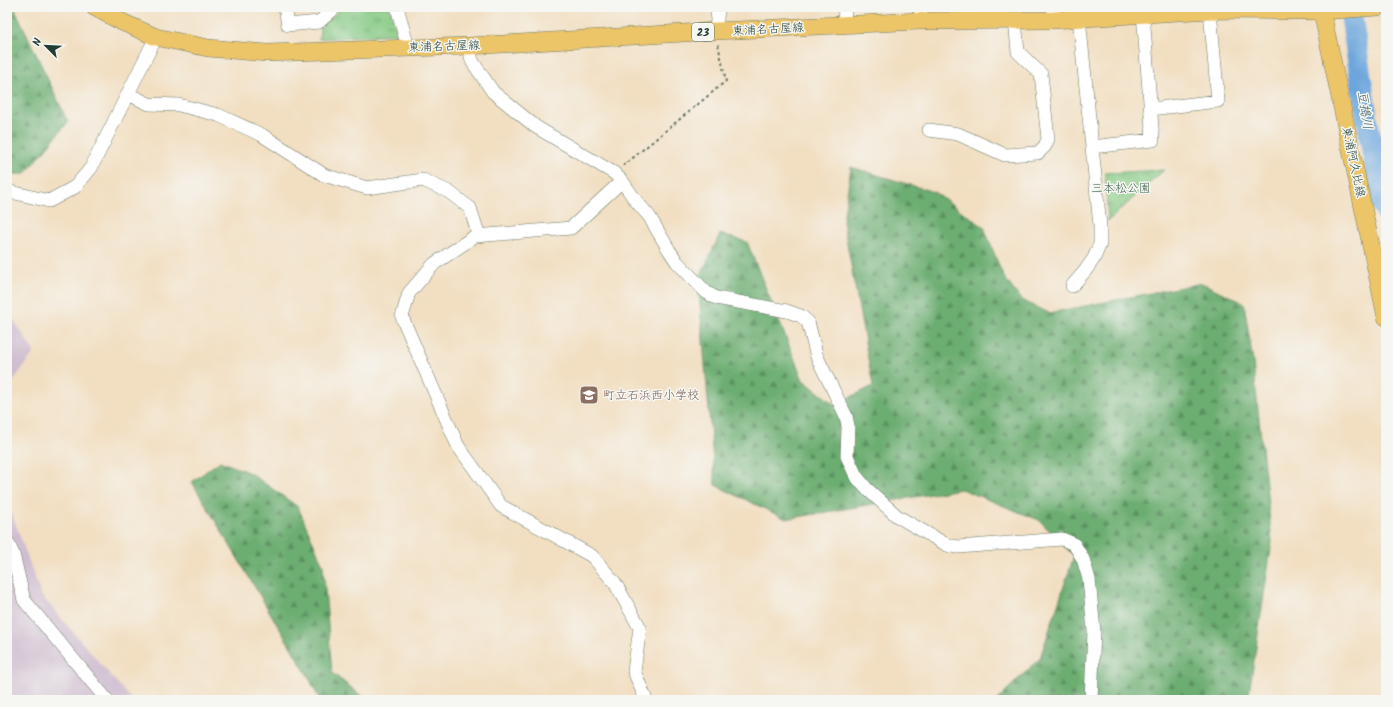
<svg xmlns="http://www.w3.org/2000/svg" width="1393" height="707" font-family="Kalam,'Klee One',sans-serif">
	<style>
		.industrial { fill: #cfbdd0 }
		.forest { fill: url(#forest-firs); stroke: #467552 }
		.park { fill: url(#park-tufts); stroke: #52835c }
		.lines { fill: none; stroke-linecap: round; stroke-linejoin: round }
		.river { stroke: #6ca6dc; stroke-width: 22 }
		.minor-casing { stroke: #697666; stroke-width: 14 }
		.major-casing { stroke: #697666; stroke-width: 18 }
		.path { stroke: #697666; stroke-width: 2; stroke-dasharray: 3 3; stroke-linecap: butt }
		.minor { stroke: #fff; stroke-width: 13 }
		.major { stroke: #edc569; stroke-width: 17 }
		.labels { text-anchor: middle; stroke-width: 3; stroke-linejoin: round; paint-order: stroke }
		.shield { fill: #f6f6f2; stroke: #60746d; stroke-width: 1 }
		.shield-label { font-size: 11px; font-weight: bold; fill: #1f3d34 }
		.street-label { font-size: 12px; fill: #1f3d34; stroke: #f6f6f2 }
		.park-label { font-size: 12px; fill: #386048; stroke: #f6f6f2 }
		.education-label { font-size: 12px; fill: #785e54; stroke: #f6f6f2; text-anchor: start }
		.water-label { font-size: 13px; font-style: italic; fill: #365c66; stroke: #f6f6f2 }
	</style>
	<defs>
		<pattern id="forest-firs" width="22" height="20" patternUnits="userSpaceOnUse"><rect width="22" height="20" fill="#6cad71"/><path d="M5 1l3.5 6h-7zM16 11l3.5 6h-7z" fill="#588e5e"/></pattern>
		<pattern id="park-tufts" width="24" height="20" patternUnits="userSpaceOnUse"><rect width="24" height="20" fill="#85c983"/><path d="M3 7l-1-3M5 7V3M7 7l1-3M15 17l-1-3M17 17v-4M19 17l1-3" fill="none" stroke="#6ca46c"/></pattern>
	</defs>
	<rect width="100%" height="100%" fill="#f6f6f2"/>
	<filter id="ink" filterUnits="userSpaceOnUse"><feTurbulence type="fractalNoise" baseFrequency=".025" numOctaves="2"/><feDisplacementMap in="SourceGraphic" scale="8" xChannelSelector="R" yChannelSelector="G"/><feConvolveMatrix kernelMatrix="1 2 1 2 8 2 1 2 1" color-interpolation-filters="sRGB"/></filter>
	<filter id="wash" filterUnits="userSpaceOnUse"><feTurbulence type="fractalNoise" baseFrequency=".012" numOctaves="4" result="noise"/><feDisplacementMap in="SourceGraphic" scale="16" xChannelSelector="R" yChannelSelector="G"/><feGaussianBlur stdDeviation="0.9" result="paint"/><feColorMatrix in="noise" values="0 0 0 0 0 0 0 0 0 0 0 0 0 0 0 0 0 1.4 0 .05"/><feComposite in="paint" operator="in"/></filter>
	<g filter="url(#wash)">
		<rect width="100%" height="100%" fill="#f2dfc2"/>
		<path class="industrial" d="M7,309L34,352L7,390Z
			M7,500L41,595L132,700H7Z"/>
		<path class="forest" d="M7,7H14L68,122L25,174H7Z
			M851,167L934,192L984,227L1003,276L1021,300L1049,313L1202,283L1244,303L1253,362L1272,542L1248,700H997L1040,658L1074,556L1039,520L961,489L786,519L715,485L698,281L720,234L747,242L803,380L835,405L873,386L843,221Z
			M220,461L250,473L298,507L323,565L332,673L367,700H320L308,676L192,482Z"/>
		<path class="park" d="M344,7H390L397,34L319,39L320,27Z
			M1164,170L1108,221L1105,173Z"/>
		<g class="lines">
			<path class="river" d="M1350,7L1367,120L1382,203L1386,211"/>
		</g>
	</g>
	<g filter="url(#ink)">
		<g class="lines">
			<defs>
				<path id="minor" d="M285,7L288,25L319,22L336,7
					M397,7L408,47
					M1079,18L1092,147L1153,140L1143,14
					M1053,20L1054,7
					M920,21L921,7
					M844,25L845,7
					M716,31L718,7
					M469,46L472,61L493,92L536,127L614,173L622,181L636,201L649,216L669,250L677,262L706,292L716,298L787,311L801,316L808,322L817,357L846,416L848,426L847,456L856,476L866,488L897,516L947,545L958,547L1062,539L1074,544L1083,559L1089,579L1094,631L1091,700
					M128,94L149,104L179,105L218,115L262,135L324,175L367,188L423,180L449,192L470,208L479,236
					M1151,109L1218,101L1210,10
					M929,130L958,134L1005,155L1038,153L1045,146L1048,139L1041,74L1018,52L1015,20
					M622,181L571,228L475,236L434,264L409,293L402,317L458,446L501,506L592,556L615,583L640,628L634,671L646,700
					M7,191L49,201L75,187L91,168L156,37
					M1072,286L1085,271L1094,258L1100,244V226L1092,147
					M7,541L13,554L24,600L107,700"/>
				<path id="major" d="M94,7L122,22L156,37L208,48L267,53L469,46L716,31L920,21L1053,20L1210,10L1321,11L1378,7
					M1321,7L1386,317"/>
			</defs>
			<use href="#minor" class="minor-casing"/>
			<use href="#major" class="major-casing"/>
			<path class="path" d="M623,166L726,81L718,44"/>
			<use href="#minor" class="minor"/>
			<use href="#major" class="major"/>
		</g>
	</g>
	<defs>
		<symbol id="school-square" viewBox="-11 -11 22 22"><rect x="-9" y="-9" width="18" height="18" rx="4" fill="#8d6e63" stroke="#f6f6f2"/><path d="M0-5L7-2L0 1L-7-2ZM-4 1L0 2.5L4 1V4Q0 6-4 4Z" fill="#fff"/></symbol>
	</defs>
	<g fill-rule="evenodd">
		<use href="#school-square" x="578" y="384" width="22" height="22"/>
	</g>
	<g class="labels">
		<rect class="shield" x="692" y="23" width="22" height="18" rx="3"/>
		<g class="shield-label">
			<text x="703" y="36">23</text>
		</g>
		<g class="street-label">
			<text transform="translate(768 29) rotate(-3)" y="4">東浦名古屋線</text>
			<text transform="translate(444 46) rotate(-2)" y="4">東浦名古屋線</text>
			<text transform="translate(1354 162) rotate(78)" y="4">東浦阿久比線</text>
		</g>
		<g class="park-label">
			<text x="1121" y="192">三本松公園</text>
		</g>
		<g class="education-label">
			<text x="603" y="399">町立石浜西小学校</text>
		</g>
		<g class="water-label">
			<text transform="translate(1366 110) rotate(81)" y="5">豆搗川</text>
		</g>
	</g>
	<rect width="1393" height="707" fill="none" stroke="#f6f6f2" stroke-width="24"/>
	<g transform="translate(46 46) rotate(294)" stroke="#f6f6f2" stroke-width="3" paint-order="stroke">
	<path d="M0-3L7 15L0 10L-7 15Z" fill="#1f3d34"/>
	<text y="-6" font-size="11" font-weight="bold" text-anchor="middle" fill="#1f3d34">N</text>
	</g>
</svg>
